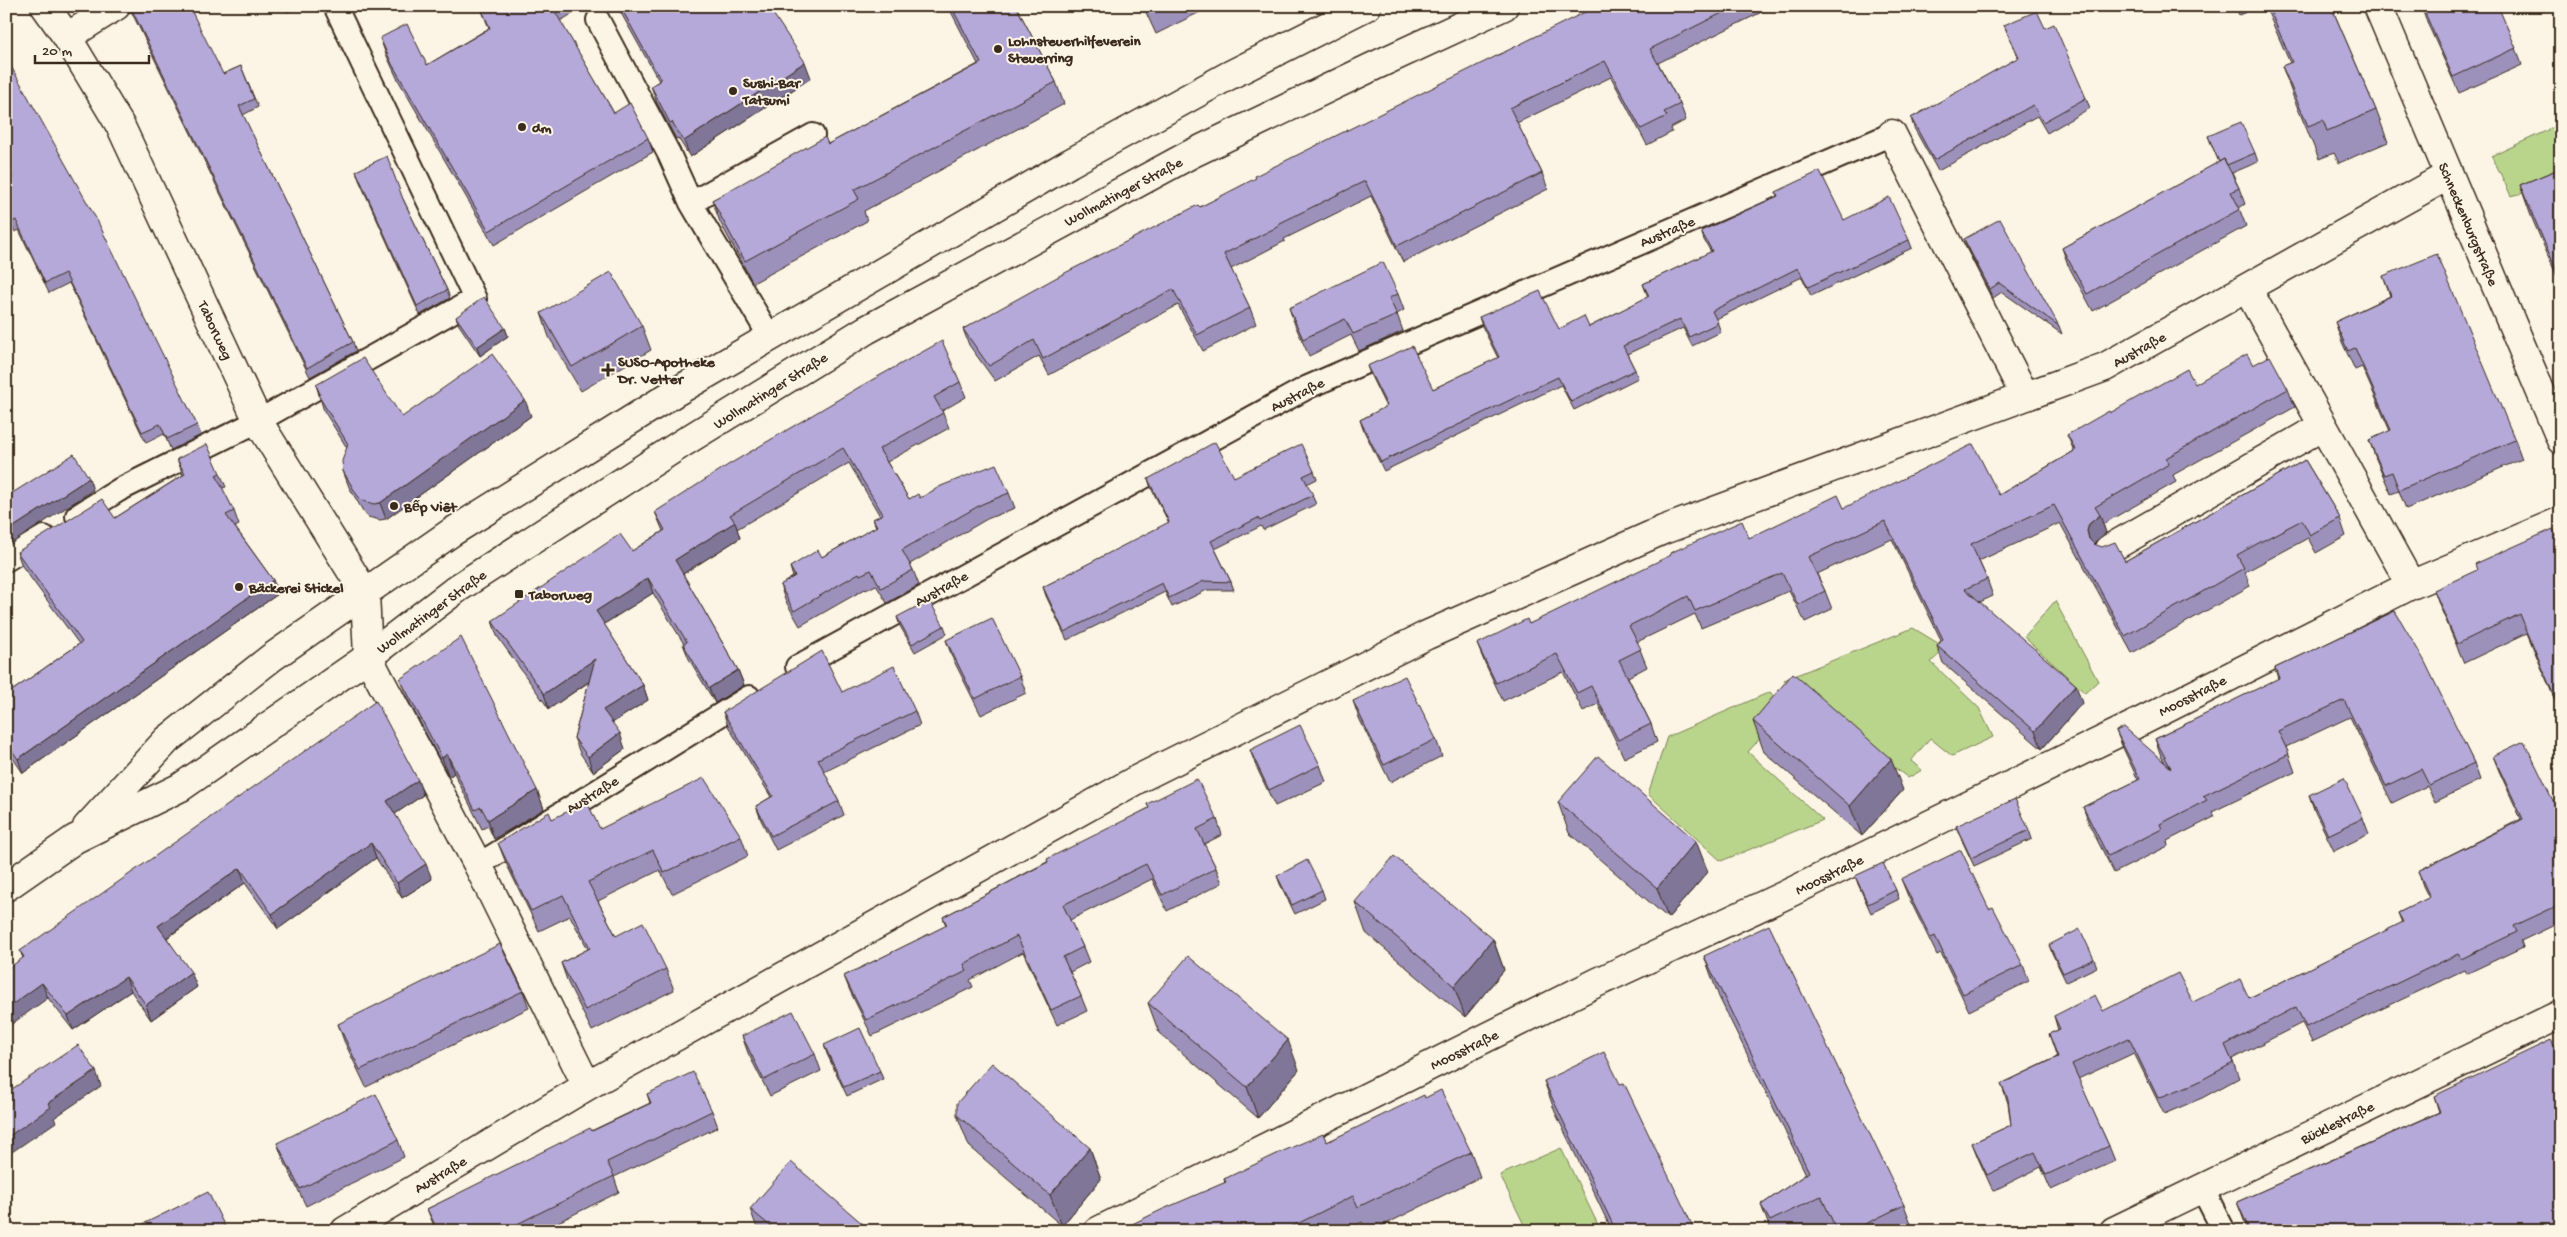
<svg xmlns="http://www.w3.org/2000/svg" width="2567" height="1237" font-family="'Gochi Hand',sans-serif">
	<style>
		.green { fill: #b9d58c; stroke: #7a8055 }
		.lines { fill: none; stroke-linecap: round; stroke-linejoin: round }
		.lane-casing { stroke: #3b2a1e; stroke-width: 26 }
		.street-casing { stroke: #3b2a1e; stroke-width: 31 }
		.secondary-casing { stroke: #3b2a1e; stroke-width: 31 }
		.lane { stroke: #fcf5e5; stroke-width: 22 }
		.street { stroke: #fcf5e5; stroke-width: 28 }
		.secondary { stroke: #fcf5e5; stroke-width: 28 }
		.wall { fill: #9c91bb; stroke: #3b2a1e }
		.shaded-wall { fill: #7f7698; stroke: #3b2a1e }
		.building { fill: #b5a9d9; stroke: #3b2a1e }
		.poi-dot { fill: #3b2a1e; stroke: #fcf5e5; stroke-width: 2 }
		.labels { text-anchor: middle; stroke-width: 4; stroke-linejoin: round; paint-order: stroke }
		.poi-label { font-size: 15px; font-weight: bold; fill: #3b2a1e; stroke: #fcf5e5; text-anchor: start }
		.street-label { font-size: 15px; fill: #3b2a1e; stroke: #fcf5e5 }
	</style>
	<rect width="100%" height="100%" fill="#fcf5e5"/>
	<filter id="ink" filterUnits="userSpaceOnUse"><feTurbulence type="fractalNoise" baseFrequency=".02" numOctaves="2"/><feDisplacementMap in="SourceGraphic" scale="10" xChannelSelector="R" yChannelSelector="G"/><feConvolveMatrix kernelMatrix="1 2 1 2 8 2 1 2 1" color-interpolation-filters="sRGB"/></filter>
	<g filter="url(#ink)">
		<path class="green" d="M2561,124V184L2511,196L2492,156Z
			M2055,601L2098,681L2085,693L2024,637Z
			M1913,628L1946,648L1931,662L1979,708L1993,737L1952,756L1930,738L1911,761L1922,770L1908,778L1784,680Z
			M1770,692L1786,709L1748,752L1823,820L1721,861L1648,794L1667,737Z
			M1561,1148L1601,1231H1527L1500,1175Z"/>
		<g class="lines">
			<defs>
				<path id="lane" d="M598,20L669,154L691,203
					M770,337L691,203L813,135
					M77,516L119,490L258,421L475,299L335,6
					M6,560L44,537
					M797,667L1308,387L1892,134
					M478,865L749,697
					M2202,1188L2224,1231"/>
				<path id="street" d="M45,6L67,37L121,127L258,421L365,593L368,657L478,865L587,1086
					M2378,6L2561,440
					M67,37L116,6
					M1892,134L2025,396
					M2247,288L2411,585
					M2109,549L2323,426
					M345,1231L587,1086L1138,779L1427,635L1663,530L2105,367L2449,175
					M1098,1231L1596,983L1783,896L2130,727L2411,585L2561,521
					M2114,1231L2561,1014"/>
				<path id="secondary" d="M87,827L167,740L271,658L452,532L674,393L1070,163L1228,76L1367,6
					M6,887L75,839L181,787L368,657L458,588L681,444L866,330L1191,154L1370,68L1504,6"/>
			</defs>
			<use href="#lane" class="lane-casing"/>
			<use href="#street" class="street-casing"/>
			<use href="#secondary" class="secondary-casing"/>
			<use href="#lane" class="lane"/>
			<use href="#street" class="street"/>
			<use href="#secondary" class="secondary"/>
		</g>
		<path class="wall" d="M130,6L223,74L241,66L258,107L243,115L353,342L356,351L310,377L132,13Z
			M285,6H304L287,12Z
			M480,6H586L560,21L614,113L648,138L653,152L494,245L397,78L385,52L380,38L427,65L489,28Z
			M617,6H768L811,78L690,157L678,138L676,139L657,103L651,86L659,81Z
			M948,6H1016L1056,82L1064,104L864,211L867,221L753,283L720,222L712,200L828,144L978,64Z
			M1106,6H1117L1108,11Z
			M1143,6H1205L1206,9L1156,34Z
			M1611,6H1774L1658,63L1680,104L1686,120L1671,128L1672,132L1647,145L1611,77L1517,123L1542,173L1548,189L1403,262L1371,196L1284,239L1285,241L1231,269L1250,308L1256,324L1203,351L1178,305L1049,375L1039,356L995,381L969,345L963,329L1200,207Z
			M2235,6H2260L2239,15Z
			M2265,6H2331L2376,110L2388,142L2339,163L2334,153L2319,159L2294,99L2282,66L2290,63Z
			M2421,6L2516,48L2522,65L2459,93L2426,20Z
			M2004,25L2045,28L2086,98L2090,108L2047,133L2037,116L1938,171L1914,128L1911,118L2018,58Z
			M6,62L197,425L201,435L171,450L164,434L146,443L69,283L49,293L19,230L15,232L6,216V182L11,179L6,171Z
			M2208,136L2255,153L2258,162L2232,173L2239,188L2245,204L2239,208L2246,226L2093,311L2068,265L2062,248L2219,162Z
			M2561,168V286L2531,216L2520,185Z
			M356,171L403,199L447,290L450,298L420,315L359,180Z
			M1776,192L1844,220L1909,240L1912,248L1811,296L1802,277L1716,319L1721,332L1692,346L1683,328L1627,354L1635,370L1638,378L1574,410L1561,385L1384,471L1363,429L1360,420L1386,407L1370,374L1367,366L1433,389L1498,358L1482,326L1479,317L1559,329L1589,327L1648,297L1643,284L1711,252L1704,240L1701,231L1777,196Z
			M1964,239L2059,326L2062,334L2002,292L1993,298L1967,247Z
			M2383,276L2515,440L2522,459L2406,509L2399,491L2391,494L2376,459L2369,440L2390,431L2362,367L2355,370L2342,342L2335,322L2390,296Z
			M1398,294L1404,310L1397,314L1403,331L1359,351L1351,335L1309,356L1295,325L1289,308Z
			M541,313L642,326L651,350L581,391L549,337Z
			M456,317L505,328L508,336L480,356L459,325Z
			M2253,365L2288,389L2295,407L2173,475L2176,482L2103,524L2106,533L2095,542V545L2125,561L2305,460L2340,518L2346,536L2316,553L2308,538L2271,558L2245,572L2250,586L2132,653L2060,523L1979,561L1987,579L1993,596L1980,602L2082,703L2042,749L1943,663L1937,646L1941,640L1892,539L1817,574L1825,591L1832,609L1805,622L1789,591L1701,628L1695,614L1637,642L1647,667L1628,677L1651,724L1657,742L1624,758L1598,704L1583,711L1563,672L1503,701L1484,661L1477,644L1529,624L1749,538L1844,508L1999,495L2074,451L2067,435L2110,413Z
			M960,382L966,397L942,411L949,428L887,462L909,499L1009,493L1015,508L987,519L910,564L913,570L919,585L887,603L876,585L866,590L865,589L800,626L785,600L780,585L793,577L790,567L822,557L876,527L873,519L880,516L849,463L737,529L740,538L683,574L738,670L744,685L715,703L689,659L683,644H684L653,593L604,624L643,685L648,700L612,723L625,749L593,772L580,753L574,738L589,682L549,709L497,636L492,621L632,551L663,531L655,512Z
			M316,385L402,417L531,416L386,519L380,520L368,517L363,511L349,487L343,471L347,448L324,411Z
			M177,459L220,473L226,487L222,488L234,511L239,525L235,527L273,580L278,594L23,773L6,748V695L79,644L22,566L17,552L115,518L183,475Z
			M1314,471L1317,479L1307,484L1316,504L1263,530L1261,526L1215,549L1231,582L1234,590H1207L1172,607L1165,592L1067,640L1046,596L1043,587L1169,523L1151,488L1148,479L1234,477Z
			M2561,547V715L2527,633L2464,663L2441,609L2434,590Z
			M2395,611L2474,763L2480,780L2435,802L2427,786L2392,803L2350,717L2286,747L2295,772L2212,812L2214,817L2167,841L2168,846L2114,873L2089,824L2083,807L2138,780L2123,748L2116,731L2165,763L2161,756L2155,739L2278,679L2275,668Z
			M897,617L944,626L947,634L915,652L900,626Z
			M946,640L1020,676L1026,693L981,715L952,657Z
			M400,679L537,790L544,809L494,839L488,826L482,829L454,773L449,777L407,698Z
			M842,692L915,711L920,725L824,772L839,801L844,815L776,850L761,820L756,806L771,797L728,726L723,712Z
			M1353,701L1436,739L1442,756L1390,782L1359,718Z
			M1753,721L1903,790L1862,836L1764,752Z
			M1250,750L1320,765L1326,782L1275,806L1256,766Z
			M2493,756L2559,813L2561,812V922L2521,941L2523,947L2466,974L2464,970L2312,1042L2302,1023L2232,1059L2239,1078L2202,1098L2164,1114L2134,1053L2078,1079L2109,1146L2115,1161L2051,1190L2041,1167L1993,1191L1978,1158L1972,1143L2011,1125L2008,1103L2001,1084L2057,1057L2049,1034L2058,1030L2054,1016L2249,998L2402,923L2398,913L2429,898L2423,886L2418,871L2521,819L2499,771Z
			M423,795L395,814L432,879L402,898L376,858L278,929L245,883L167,938L197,987L151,1020L131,991L73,1030L48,998L23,958L20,951Z
			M2309,795L2363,818L2369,834L2334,851L2315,812Z
			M1558,802L1708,872L1668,918L1569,833Z
			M1147,804L1217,819L1222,835L1204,844L1216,868L1222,883L1167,911L1152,879L1070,920L1083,947L1089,962L1070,972L1081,996L1087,1011L1057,1025L1023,952L970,980L973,987L872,1036L850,991L844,976L946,926L943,917L1149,808Z
			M552,819L600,829L741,836L748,856L672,894L660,870L598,901L616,936L666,969L674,990L592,1031L568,983L561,963L588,949L570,916L539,931L506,863L498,843Z
			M1956,826L2029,830L2032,839L1974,866L1959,834Z
			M1277,876L1322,890L1325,899L1295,914L1280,884Z
			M1855,876L1896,890L1899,899L1871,913L1858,884Z
			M1901,879L2023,965L2029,981L1969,1011L1941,953L1937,955L1908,896Z
			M1355,902L1493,939L1504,970L1465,1017L1366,933Z
			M2049,945L2094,959L2097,967L2066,982L2052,953Z
			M1704,956L1904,1205L1914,1231H1771L1761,1205L1806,1174L1719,997Z
			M523,991L529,1008L366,1087L344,1041L338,1024Z
			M1148,1003L1299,1070L1258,1118L1159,1033Z
			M742,1036L815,1054L821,1071L770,1096L748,1053Z
			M824,1045L880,1071L883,1079L847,1096L827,1054Z
			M1544,1081L1695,1231H1612L1555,1112Z
			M647,1094L712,1111L718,1127L614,1177L619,1192L540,1231H436L427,1209L650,1103Z
			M2434,1096L2561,1231H2248L2237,1202L2439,1112Z
			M1425,1098L1471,1152L1480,1177L1372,1231H1366L1362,1222L1344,1231H1118L1225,1183L1224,1179L1327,1142Z
			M957,1115L1090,1148L1101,1179L1062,1226L969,1146Z
			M398,1140L404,1157L306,1206L283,1159L277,1143Z
			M750,1209L871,1231H758Z"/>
		<path class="shaded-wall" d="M805,62L811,78L690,157L684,141Z
			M505,328L508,336L480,356L477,347Z
			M525,400L531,416L386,519L380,503Z
			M89,478L93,490L6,547V532Z
			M2100,515L2106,533L2095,542L2093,548L2089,539L2087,531L2089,524Z
			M735,522L740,538L681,575L675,560Z
			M648,578L653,593L601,626L596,611Z
			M273,580L278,594L23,773L18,759Z
			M595,659L600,674L549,709L544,694Z
			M738,670L744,685L715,703L709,688Z
			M643,685L648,700L609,725L603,710Z
			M2076,685L2082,703L2042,749L2035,731Z
			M620,733L625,749L593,772L588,757Z
			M447,754L454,773L449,777L442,758Z
			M1891,759L1903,790L1862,836L1850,806Z
			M418,780L423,795L392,816L387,801Z
			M537,790L544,809L494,839L488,820Z
			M1696,841L1708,872L1668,918L1657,888Z
			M371,843L376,858L278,929L272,914Z
			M426,864L432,879L402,898L397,883Z
			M240,868L245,883L163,940L158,926Z
			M1493,939L1504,970L1465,1017L1454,986Z
			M191,972L197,987L151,1020L146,1005Z
			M126,977L131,991L73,1030L68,1016Z
			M42,983L48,998L6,1028V1009Z
			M1288,1040L1299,1070L1258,1118L1247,1087Z
			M96,1071L101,1086L54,1118L56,1122L9,1154L6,1145V1138L48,1103Z
			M1090,1148L1101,1179L1062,1226L1050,1195Z"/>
		<path class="building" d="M130,6H189L223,74L241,66L254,99L239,106L353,342L307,368Z
			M480,6H556L553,8L614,113L630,103L648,138L489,231L392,64L380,38L407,24L427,65L490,28Z
			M620,6H768L805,62L684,141L672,122L670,123L651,86L661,80Z
			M951,6H1016L1056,82L854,190L859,199L745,261L712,200L825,137L828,144L981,63Z
			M1146,6H1155L1148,10Z
			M1597,6H1602L1603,10L1611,6H1736L1650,49L1680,104L1664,112L1667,116L1641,129L1605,61L1510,108L1542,173L1397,246L1365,181L1278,224L1279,226L1224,254L1250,308L1197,335L1173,289L1043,359L1034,340L989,366L963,329L1059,276L1198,205L1200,207L1256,178L1255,176Z
			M2268,6H2331L2376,110L2327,131L2323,120L2308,126L2282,66L2292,62Z
			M2422,6H2498L2516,48L2453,77Z
			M2037,11L2045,28L2054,24L2086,98L2043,122L2033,105L1934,160L1911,118L2019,57L2004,25Z
			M8,61L98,222L197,425L167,439L160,424L142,432L65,273L45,283L16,220L12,222L6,212V182L13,178L6,167V62Z
			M2241,122L2255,153L2227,165L2224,159L2219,162L2208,136Z
			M387,156L403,199L447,290L417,306L356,171Z
			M2224,159L2239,188L2231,192L2240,209L2087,294L2062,248Z
			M2561,168V281L2520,185Z
			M1820,171L1844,220L1889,197L1909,240L1808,287L1798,268L1712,311L1718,323L1689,337L1680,319L1623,346L1635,370L1571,402L1558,377L1381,462L1360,420L1387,406L1367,366L1412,346L1433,389L1499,357L1479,317L1540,291L1559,329L1584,316L1589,327L1649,296L1643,284L1712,251L1701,231L1778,196L1776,192Z
			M2000,219L2059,326L1999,283L1990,289L1964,239Z
			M2437,254L2515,440L2399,490L2392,472L2384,475L2369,440L2391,430L2355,348L2348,351L2335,322L2391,296L2383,276Z
			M1383,262L1398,294L1389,298L1397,315L1353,334L1345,319L1303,339L1289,308Z
			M611,272L642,326L572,367L541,313Z
			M484,297L505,328L477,347L456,317Z
			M942,341L960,382L934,397L943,413L879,449L909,499L918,494L920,498L941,486L996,464L1009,493L982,504L902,550L913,570L881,588L871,570L860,575L859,573L794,611L780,585L795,576L790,567L818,550L822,557L877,526L873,519L883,514L843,448L730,515L735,522L675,560L738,670L709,688L683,644L687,642L648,578L596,611L643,685L603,710L620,733L588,757L574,738L595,659L544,694L492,621L620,534L632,551L665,530L655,512L728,465L861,386Z
			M492,354L525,400L380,503L374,504L363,501L357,495L343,471L342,461L348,444L318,395L320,394L316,385L363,358L402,417Z
			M2247,354L2253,365L2270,356L2288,389L2166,458L2169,464L2095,507L2100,515L2089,524L2087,531L2089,539L2094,544L2102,547L2115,542L2125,561L2305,460L2340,518L2310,535L2302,520L2264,540L2237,555L2244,568L2125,636L2054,505L1971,544L1987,579L1965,589L2076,685L2035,731L1937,646L1943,639L1885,521L1808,557L1825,591L1798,605L1782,573L1695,611L1688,596L1629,626L1641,649L1619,660L1651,724L1618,740L1591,686L1577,693L1557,654L1496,683L1477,644L1527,619L1529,624L1671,555L1670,553L1742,521L1749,538L1838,495L1844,508L1973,444L1999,495L2076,450L2067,435L2109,411L2110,413L2187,369L2195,384Z
			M1215,442L1234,477L1301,444L1314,471L1303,476L1313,495L1260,521L1258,518L1211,541L1231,582L1204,581L1169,598L1162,583L1064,632L1043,587L1169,522L1148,479Z
			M207,444L220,473L216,475L234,511L226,515L273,580L18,759L6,742V695L82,642L17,552L102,499L115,518L185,474L177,459Z
			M74,454L89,478L6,532V497Z
			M2553,529L2561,547V713L2520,614L2457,644L2434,590L2477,570L2475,564Z
			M929,600L944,626L912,644L897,617Z
			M2395,611L2424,660L2474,763L2429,785L2421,769L2386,786L2344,700L2278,731L2289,754L2203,796L2207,800L2160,824L2162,829L2108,856L2083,807L2140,779L2116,731L2124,727L2171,768L2155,739L2279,678L2275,668Z
			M992,618L1020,676L975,699L946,640Z
			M461,637L537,790L488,820L481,807L475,810L447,754L442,758L400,679Z
			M822,651L842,692L894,666L915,711L818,759L839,801L771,836L756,806L773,796L723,712Z
			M1793,673L1891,759L1850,806L1753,721Z
			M1405,676L1436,739L1384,765L1353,701Z
			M376,701L418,780L387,801L426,864L397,883L371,843L272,914L240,868L158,926L191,972L146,1005L126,977L68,1016L42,983L6,1009V970L24,957L20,951Z
			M1300,725L1320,765L1269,790L1250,750Z
			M2524,741L2559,813L2561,812V904L2514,926L2517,932L2461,959L2458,954L2306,1027L2296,1007L2225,1045L2233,1063L2196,1083L2158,1098L2129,1038L2072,1064L2109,1146L2046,1175L2035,1152L1987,1175L1972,1143L2011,1125L2008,1099L2001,1084L2058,1057L2049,1034L2060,1029L2054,1016L2095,995L2103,1011L2178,973L2193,1002L2240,979L2249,998L2403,922L2398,913L2430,897L2418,871L2523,819L2493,756Z
			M1598,756L1696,841L1657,888L1558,802Z
			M704,778L741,836L664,873L653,850L588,882L616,936L643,922L666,969L585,1010L561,963L590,948L563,895L531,911L498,843L549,812L552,819L587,802L600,829Z
			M2344,778L2363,818L2328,835L2309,795Z
			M1197,779L1217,819L1197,829L1216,868L1162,895L1146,864L1063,905L1083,947L1063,957L1081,996L1051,1010L1017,936L964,964L967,971L866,1020L844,976L947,925L943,917L1048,862L1047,859L1149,808L1147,804Z
			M2015,799L2029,830L1971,858L1956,826Z
			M1961,850L1989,909L1993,907L2023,965L1963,994L1935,936L1931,938L1901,879Z
			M1394,856L1493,939L1454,986L1355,902Z
			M1307,860L1322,890L1292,905L1277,876Z
			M1883,863L1896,890L1868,904L1855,876Z
			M1769,925L1904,1205L1851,1231H1837L1821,1196L1770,1221L1761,1205L1809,1172L1704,956Z
			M2080,929L2094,959L2063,973L2049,945Z
			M500,944L523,991L360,1070L338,1024Z
			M1188,956L1288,1040L1247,1087L1148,1003Z
			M793,1011L815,1054L764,1080L742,1036Z
			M860,1028L880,1071L844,1087L824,1045Z
			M2551,1040L2556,1049L2561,1047V1231H2250L2237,1202L2440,1112L2434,1096Z
			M78,1045L96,1071L48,1103L51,1107L6,1138V1093Z
			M1604,1052L1620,1084L1624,1083L1695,1231H1616L1544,1081Z
			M992,1063L1090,1148L1050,1195L957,1115V1103Z
			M693,1072L712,1111L607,1162L614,1176L503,1231H438L427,1209L590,1128L592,1131L651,1103L647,1094Z
			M1441,1090L1471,1152L1358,1207L1353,1196L1283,1231H1118L1161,1210L1226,1182L1224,1179L1281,1152L1323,1134L1327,1142L1424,1095L1425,1098Z
			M376,1094L398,1140L300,1189L277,1143Z
			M791,1162L871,1231H776L750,1209Z
			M208,1192L227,1231H129Z
			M1525,1226L1527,1231H1515Z"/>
	</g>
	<g class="poi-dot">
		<circle cx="998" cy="49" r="5"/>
		<circle cx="733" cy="91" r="5"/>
		<circle cx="522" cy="127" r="5"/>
		<path d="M605.5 362.5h5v5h5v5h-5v5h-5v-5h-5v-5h5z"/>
		<circle cx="394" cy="506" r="5"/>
		<circle cx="239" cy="587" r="5"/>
		<rect x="514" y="589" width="10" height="10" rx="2.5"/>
	</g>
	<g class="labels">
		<g class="poi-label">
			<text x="1008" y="45">Lohnsteuerhilfeverein<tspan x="1008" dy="17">Steuerring</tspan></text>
			<text x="743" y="87">Sushi-Bar<tspan x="743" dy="17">Tatsumi</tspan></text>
			<text x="532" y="132">dm</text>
			<text x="618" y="366">SUSO-Apotheke<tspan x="618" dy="17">Dr. Vetter</tspan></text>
			<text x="404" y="511">Bếp Viêt</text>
			<text x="249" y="592">Bäckerei Stickel</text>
			<text x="529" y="599">Taborweg</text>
		</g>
		<g class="street-label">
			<text transform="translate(1123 191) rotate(-28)" y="5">Wollmatinger Straße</text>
			<text transform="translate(2469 224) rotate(67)" y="5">Schneckenburgstraße</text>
			<text transform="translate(1667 231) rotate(-23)" y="5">Austraße</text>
			<text transform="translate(216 330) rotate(65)" y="5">Taborweg</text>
			<text transform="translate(2139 349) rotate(-29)" y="5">Austraße</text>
			<text transform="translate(770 390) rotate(-32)" y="5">Wollmatinger Straße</text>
			<text transform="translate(1297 394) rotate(-27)" y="5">Austraße</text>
			<text transform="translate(941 588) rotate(-29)" y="5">Austraße</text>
			<text transform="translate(431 611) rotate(-36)" y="5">Wollmatinger Straße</text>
			<text transform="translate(2192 695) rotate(-27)" y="5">Moosstraße</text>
			<text transform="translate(592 794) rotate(-32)" y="5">Austraße</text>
			<text transform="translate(1829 874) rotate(-26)" y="5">Moosstraße</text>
			<text transform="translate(1464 1049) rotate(-26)" y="5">Moosstraße</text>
			<text transform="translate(2337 1122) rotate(-26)" y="5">Bücklestraße</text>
			<text transform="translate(440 1174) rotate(-31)" y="5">Austraße</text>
		</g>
	</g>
	<rect width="2567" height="1237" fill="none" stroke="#fcf5e5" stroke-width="25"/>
	<rect x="12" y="12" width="2542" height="1212" fill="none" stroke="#3b2a1e" stroke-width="2" filter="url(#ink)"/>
	<path d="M35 55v8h114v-8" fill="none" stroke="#3b2a1e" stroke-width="2.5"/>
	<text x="42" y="55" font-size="15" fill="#3b2a1e" stroke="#fcf5e5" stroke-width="4" paint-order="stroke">20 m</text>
</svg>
